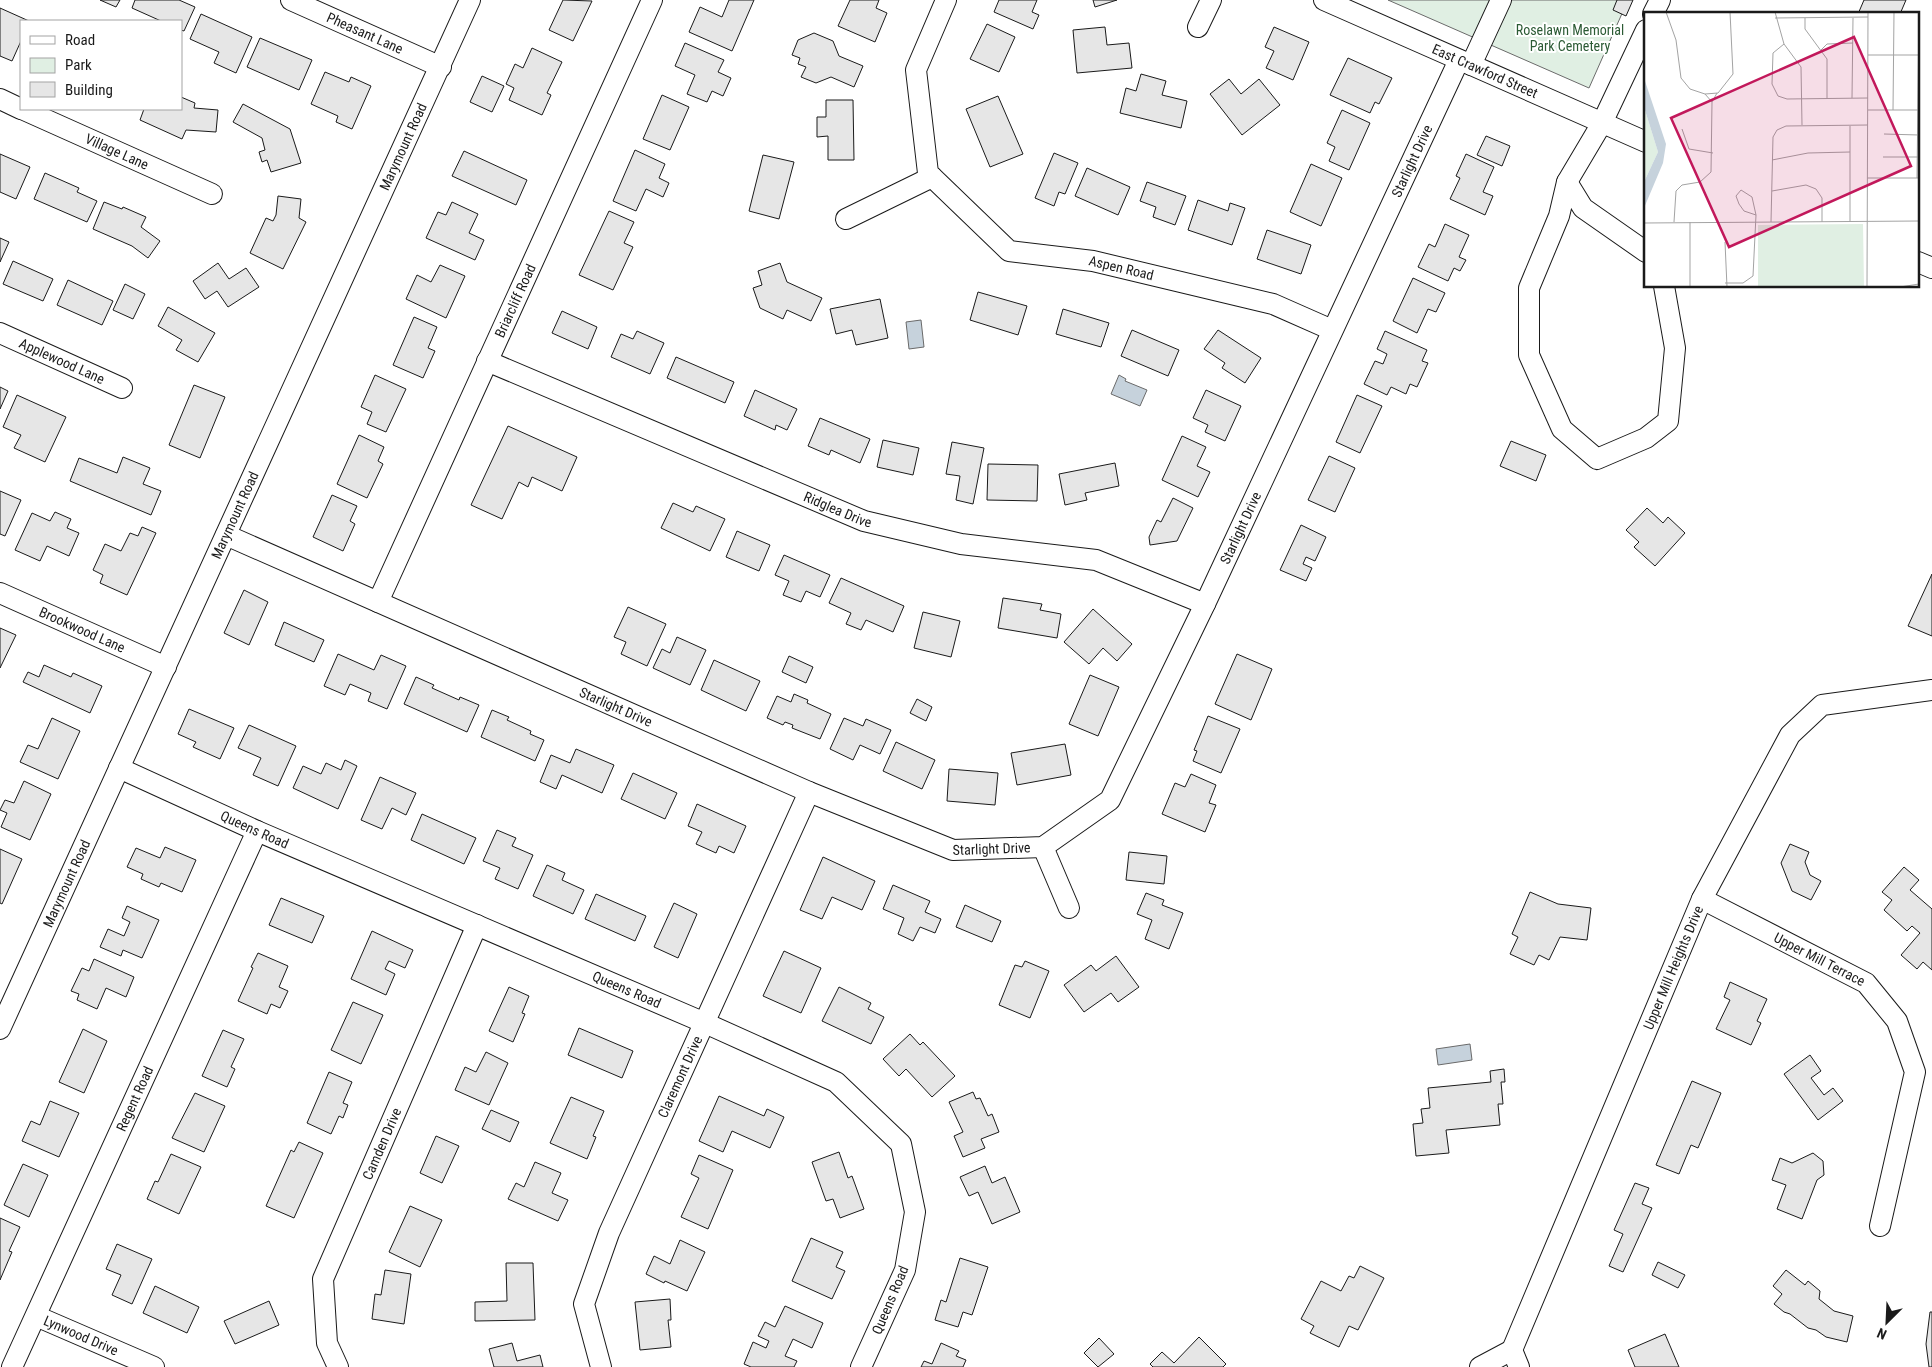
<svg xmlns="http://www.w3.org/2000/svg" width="1932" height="1367" font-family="'Roboto Condensed',sans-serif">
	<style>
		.green { fill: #e0efe3; stroke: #6a6a6a }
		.water { fill: #c6d2dc; stroke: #6a6a6a }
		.building { fill: #e6e6e6; stroke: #1a1a1a }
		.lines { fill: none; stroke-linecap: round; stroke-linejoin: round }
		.minor-casing { stroke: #1a1a1a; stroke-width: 22 }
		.minor { stroke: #fff; stroke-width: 20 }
		.labels { text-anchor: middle; stroke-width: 4; stroke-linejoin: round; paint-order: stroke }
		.park-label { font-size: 14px; fill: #2b5a34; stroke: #fff }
		.street-label { font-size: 14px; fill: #1a1a1a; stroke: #fff }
		.inset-road { fill: none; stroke: #a3a3a3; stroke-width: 1 }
		.view { fill: #c2185b; fill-opacity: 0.15; stroke: #c2185b; stroke-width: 2.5 }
		.inset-edge { fill: none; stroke: #1a1a1a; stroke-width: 2.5 }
	</style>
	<rect width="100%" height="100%" fill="#fff"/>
	<path class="green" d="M1388,0H1628L1589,88Z"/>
	<path class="water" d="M921,320L924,347L909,349L906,322Z
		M1119,375L1126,379L1125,381L1147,390L1140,406L1111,394Z
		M1470,1044L1472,1060L1438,1065L1436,1049Z"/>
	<path class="building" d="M100,0H120L116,7Z
		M135,0H179L195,7L184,31L181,30V21H161L132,8Z
		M563,0L592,1L573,41L549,30Z
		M729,0H754L732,51L689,32L700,7L722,17Z
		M850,0H879L876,8L887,13L875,42L838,26Z
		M999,0H1037L1032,12L1039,15L1033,29L994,12Z
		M1093,0H1117L1095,7Z
		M1617,0H1633L1626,16L1613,10Z
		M1864,0H1906L1900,14H1858Z
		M0,8L29,21H21V41L12,61L0,56Z
		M201,14L252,37L236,73L214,63L219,52L190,39Z
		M987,24L1015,37L999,72L970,59Z
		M1105,27L1107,45L1129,43L1132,68L1077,73L1073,30Z
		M1274,27L1309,42L1293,80L1266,68L1274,51L1265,47Z
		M814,33L833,41L839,56L863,66L854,87L831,77L816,83L801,77L806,67L798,64L800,58L792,55L798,40Z
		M260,38L312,60L299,90L247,67Z
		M685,43L724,60L718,72L731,78L723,96L712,91L707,102L687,94L695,75L675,66Z
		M532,48L562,62L547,93L551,95L542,115L509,100L514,88L506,84L515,64L523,68Z
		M1348,58L1392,78L1379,104L1375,102L1370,113L1330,95Z
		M325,72L349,82L351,77L371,86L352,129L336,122L338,116L311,104Z
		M1141,74L1166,81L1162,95L1187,101L1181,128L1120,113L1126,88L1136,91Z
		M482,76L504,86L492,112L470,102Z
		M1229,79L1241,94L1259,79L1280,105L1242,135L1210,94Z
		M662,95L689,107L670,150L643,139Z
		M998,96L1023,154L990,167L966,109Z
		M181,97L195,103L194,108L218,110L216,132L186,130L182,139L140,120L144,109H181Z
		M826,100H853L854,160H828V136L817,137V117H826Z
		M243,104L290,129L301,163L271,172L267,160L262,162L259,152L265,150L262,138L233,122Z
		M1342,110L1370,123L1349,170L1329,161L1335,147L1327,143Z
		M1486,136L1510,146L1502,166L1477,155Z
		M635,150L665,164L659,178L669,183L663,197L646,189L636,211L613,201Z
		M464,151L527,180L516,205L452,176Z
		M1054,153L1078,163L1065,194L1059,192L1054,206L1035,198Z
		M0,154L30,167L16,199L0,192Z
		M1466,154L1494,167L1483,192L1493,196L1485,215L1450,199L1460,178L1456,176Z
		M763,155L794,162L779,219L749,211Z
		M1311,164L1342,178L1321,226L1290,212Z
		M1087,168L1130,187L1118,215L1075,196Z
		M45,173L79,188L77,192L97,201L87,222L34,199Z
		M1147,182L1186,196L1175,225L1153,217L1156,207L1140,201Z
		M278,196L301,199L299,218L306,222L283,269L250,253L266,218L273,221L276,215Z
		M1198,200L1228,211L1230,203L1245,208L1232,245L1188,230Z
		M104,202L122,209L123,207L146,217L141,227L160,241L148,258L132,246L93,229Z
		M452,202L478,214L469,233L484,240L475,260L426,238L438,212L446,215Z
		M609,211L634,222L624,243L633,247L613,290L579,275Z
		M1445,224L1469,235L1459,257L1466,260L1460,271L1454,268L1448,281L1418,267L1429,244L1435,247Z
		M1267,230L1311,245L1301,274L1257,259Z
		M0,238L9,242L0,262Z
		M13,261L53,279L43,301L3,284Z
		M218,263L229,279L246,268L259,287L228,307L217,291L205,299L193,281Z
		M780,263L787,282L822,298L811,321L787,310L783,319L760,308L753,288L762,285L758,271Z
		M440,265L465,276L446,318L406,299L417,275L431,282Z
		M1413,278L1445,293L1436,312L1428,309L1417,333L1393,321Z
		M68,280L113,301L102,325L57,305Z
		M125,284L145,294L133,319L113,310Z
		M978,292L1027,306L1018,335L970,320Z
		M880,299L888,338L856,345L852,330L836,334L830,309Z
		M168,307L215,333L198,362L176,350L182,340L158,326Z
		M1063,309L1109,323L1101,347L1056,334Z
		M562,311L597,327L588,349L552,333Z
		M414,317L437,327L428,348L435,351L423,378L393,365Z
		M1132,330L1179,350L1168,376L1121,356Z
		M1218,330L1261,358L1245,383L1222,368L1225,363L1204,349Z
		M637,331L664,343L650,374L611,357L621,334L633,339Z
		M1385,331L1427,350L1422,361L1428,363L1417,387L1410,384L1406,394L1391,387L1387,395L1364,384L1375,361L1383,364L1387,354L1377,349Z
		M676,357L734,382L725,403L667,378Z
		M375,375L406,389L386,432L367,424L372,412L361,407Z
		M194,385L225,397L200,458L169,445Z
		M0,387L8,391L0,409Z
		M755,390L797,409L787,430L776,425L775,430L744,416Z
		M1206,390L1241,406L1225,441L1205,432L1208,425L1193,418Z
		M17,395L66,417L45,462L14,448L21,435L3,427Z
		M1357,395L1382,406L1360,453L1336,442Z
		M820,418L870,439L860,463L831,450L829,455L808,446Z
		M508,426L577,457L562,491L532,477L528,487L519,482L502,519L471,505Z
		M359,435L384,447L378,461L383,464L367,498L337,484Z
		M1182,436L1206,447L1197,466L1210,472L1198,497L1162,480Z
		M883,440L919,448L913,475L877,467Z
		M1511,441L1546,455L1536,481L1500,466Z
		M952,442L984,448L973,504L956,500L960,476L946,474Z
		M1329,456L1355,468L1335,512L1308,500Z
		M123,457L150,468L143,484L161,491L151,515L70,481L79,458L117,473Z
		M1115,463L1119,486L1085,493L1087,500L1065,505L1059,474Z
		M988,464L1038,465L1037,501L987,500Z
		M0,491L21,500L5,536L0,534Z
		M332,495L357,506L350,521L355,524L343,551L313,537Z
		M1173,498L1193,508L1177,541L1150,545L1149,537L1157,520L1161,522Z
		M673,503L693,512L696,506L725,519L710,551L661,528Z
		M1647,508L1663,523L1668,517L1685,533L1655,566L1634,547L1639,542L1626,530Z
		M55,512L71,519L67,528L79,533L69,556L47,546L40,561L15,550L32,513L50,521Z
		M1301,525L1326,537L1315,561L1306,557L1303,564L1312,568L1306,581L1280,570Z
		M142,527L156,533L127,595L100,583L103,575L93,570L105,544L121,551L130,533L138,536Z
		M737,531L770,545L759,571L726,557Z
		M784,555L830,575L820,597L806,591L801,602L783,595L789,581L775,575Z
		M1932,574V636L1908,626Z
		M841,578L904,606L893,632L866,620L861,630L846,624L851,613L829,603Z
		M244,590L268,602L249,645L224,633Z
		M1003,598L1042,604L1040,610L1061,614L1057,638L998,628Z
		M628,607L666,624L647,666L621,654L626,642L614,637Z
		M1093,609L1132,644L1117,661L1103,648L1089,664L1064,642Z
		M923,612L960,621L951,657L914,648Z
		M284,622L324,640L314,662L275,645Z
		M0,628L16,635L0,668Z
		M677,637L706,650L690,685L653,668L662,649L670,653Z
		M338,654L374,670L381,655L406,666L387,709L368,701L371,693L350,684L345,695L324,686Z
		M1237,654L1272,669L1251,720L1215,704Z
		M789,656L813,667L806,683L782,672Z
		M714,660L760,681L746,711L701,690Z
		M44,665L71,677L73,673L102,686L90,713L23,682L28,672L39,677Z
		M1090,675L1119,687L1098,736L1069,724Z
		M416,677L434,685L432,688L459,700L460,697L479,705L467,732L404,704Z
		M794,694L808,700L807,703L831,714L820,739L792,728L793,725L785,722L783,725L767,718L777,696L791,702Z
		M917,699L932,707L926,721L910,713Z
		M189,709L234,728L220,759L193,747L196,742L178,734Z
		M492,710L509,717L507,720L531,731L530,734L544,740L535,761L481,737Z
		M1208,716L1240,729L1221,773L1193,761L1197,751L1194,750Z
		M52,718L80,731L58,779L20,762L28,745L38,749Z
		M844,718L863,726L866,719L891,730L880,754L860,745L853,760L830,749Z
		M249,725L296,746L278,786L253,775L261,758L238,748Z
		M896,742L935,760L922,789L883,771Z
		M1065,744L1071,775L1017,785L1011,753Z
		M576,749L614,765L602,793L562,775L556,789L540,782L551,755L570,763Z
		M345,760L357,766L338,809L293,788L303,766L321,774L326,763L341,770Z
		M949,769L998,773L995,805L947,801Z
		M633,773L677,793L665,819L621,799Z
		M1191,774L1216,785L1209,803L1216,805L1205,832L1162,814L1175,783L1185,787Z
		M380,777L416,793L406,815L392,808L382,829L361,820Z
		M24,781L51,794L30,840L1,827L7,813L0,810L5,800L14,803Z
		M697,804L746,826L734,853L719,846L716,853L696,844L702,832L688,826Z
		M422,814L476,838L464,864L411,840Z
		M497,830L516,838L512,846L533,855L518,889L495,879L500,868L483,861Z
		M1790,844L1809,852L1805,862L1810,875L1821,881L1811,900L1792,891L1781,863Z
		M165,847L196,860L182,892L161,883L159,887L141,879L143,874L127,867L136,848L160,858Z
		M0,849L22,859L2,904L0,903Z
		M1129,852L1167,856L1164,884L1126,880Z
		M823,857L875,881L862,910L832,897L822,919L800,910Z
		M547,865L565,873L562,880L584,890L573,914L533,896Z
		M1904,867L1919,880L1910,890L1932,909V970L1923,962L1917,969L1901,955L1920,933L1912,926L1907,931L1884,910L1892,900L1882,892Z
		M893,885L930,901L925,912L941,919L935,933L920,927L913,941L898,934L904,918L883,909Z
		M1530,892L1558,904L1591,908L1587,940L1560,937L1549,960L1539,955L1534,965L1510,954L1518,937L1512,934Z
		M1146,893L1164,900L1162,905L1183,913L1169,949L1145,939L1152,920L1137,914Z
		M596,894L646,916L635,941L585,919Z
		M281,898L324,916L312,943L269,925Z
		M674,903L697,914L678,958L654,947Z
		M965,905L1001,921L992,942L956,927Z
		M127,906L159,920L142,958L123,950L121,956L100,947L108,929L124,936L130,922L122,918Z
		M372,931L413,950L405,968L389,961L385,969L395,974L386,995L351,979Z
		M784,951L821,968L801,1013L763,996Z
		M258,953L288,966L279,987L288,991L280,1008L271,1004L267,1014L238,1001L253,968L251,967Z
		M1116,956L1139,987L1118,1002L1111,993L1084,1012L1064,985L1091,965L1096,971Z
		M94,959L134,977L126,997L106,988L97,1009L77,1000L79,994L71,991L82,968L89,971Z
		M1025,961L1049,971L1030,1018L999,1005L1015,965L1022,967Z
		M1730,982L1767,999L1757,1021L1761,1023L1751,1045L1716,1029L1730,1000L1724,997Z
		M509,987L529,996L522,1013L525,1014L513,1042L489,1031Z
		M839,987L871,1003L868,1009L884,1017L871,1044L822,1021Z
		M353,1002L383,1015L361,1064L331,1050Z
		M579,1028L633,1051L622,1078L568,1055Z
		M83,1029L107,1041L84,1093L59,1082Z
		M223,1030L244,1039L231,1067L235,1069L227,1087L202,1076Z
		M910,1034L920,1045L923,1042L955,1076L932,1097L906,1069L899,1076L883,1059Z
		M486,1052L508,1063L489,1105L455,1090L465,1067L476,1072Z
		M1810,1055L1821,1071L1811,1078L1824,1095L1833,1088L1843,1101L1818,1120L1784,1074Z
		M1504,1069L1505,1082H1501L1503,1104H1498L1500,1125L1446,1130L1449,1153L1416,1156L1413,1124L1423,1123L1421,1109L1430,1108L1428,1088L1491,1082L1490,1071Z
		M329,1072L352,1082L343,1103L348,1105L343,1118L339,1116L331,1134L307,1123Z
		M1692,1081L1721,1093L1698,1148L1691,1145L1679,1174L1656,1165Z
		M973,1092L976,1099L980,1098L988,1116L992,1114L999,1132L981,1139L985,1148L963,1157L954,1136L963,1132L949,1102Z
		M195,1093L225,1106L204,1152L172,1138Z
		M719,1096L764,1116L767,1109L784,1117L770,1148L732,1131L723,1152L699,1141Z
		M571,1097L604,1111L593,1136L596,1137L587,1159L550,1143Z
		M50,1101L79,1113L59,1157L22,1141L31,1121L40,1125Z
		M491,1110L519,1122L510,1142L482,1129Z
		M436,1136L459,1146L442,1183L420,1173Z
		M299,1142L323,1153L294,1218L266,1206L291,1150L294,1152Z
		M839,1152L848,1178L852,1176L864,1209L840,1218L833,1199L826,1201L812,1162Z
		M1813,1153L1823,1161L1824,1175L1817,1180L1802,1219L1777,1209L1786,1185L1772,1180L1780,1158L1792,1163Z
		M171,1154L201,1167L179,1214L147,1199L155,1181L158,1182Z
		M699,1155L733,1170L708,1229L681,1217L699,1178L691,1174Z
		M535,1162L561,1173L552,1193L568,1200L558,1221L508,1199L516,1183L524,1187Z
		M23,1164L48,1175L29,1217L4,1205Z
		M985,1166L992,1183L1005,1177L1020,1212L992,1224L978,1192L969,1196L960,1177Z
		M1635,1183L1649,1188L1642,1204L1652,1208L1623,1272L1609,1266L1623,1234L1614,1230Z
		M410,1206L442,1220L420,1267L389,1252Z
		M0,1218L20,1227L9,1251L12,1252L0,1280Z
		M811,1238L843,1252L836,1267L845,1271L832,1299L792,1281Z
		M680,1240L705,1252L687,1291L665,1281L664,1283L646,1274L654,1256L670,1264Z
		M117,1244L152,1259L132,1304L112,1295L121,1275L106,1269Z
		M960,1258L988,1267L972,1315L963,1312L958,1327L935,1320L941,1300L946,1302Z
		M1658,1262L1685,1275L1678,1288L1652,1275Z
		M506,1263H533L535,1320L475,1321V1302L507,1301Z
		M1360,1266L1384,1278L1358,1330L1349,1326L1339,1347L1310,1333L1314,1326L1301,1319L1321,1281L1341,1291L1349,1276L1354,1278Z
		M385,1270L411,1274L404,1324L372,1319L375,1294L381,1295Z
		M1786,1270L1805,1285L1808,1281L1820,1291L1819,1299L1834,1311L1853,1316L1847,1342L1826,1337L1816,1330L1808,1328L1790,1314L1784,1312L1774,1304L1782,1294L1773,1286Z
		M155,1286L199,1307L187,1333L143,1313Z
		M670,1299L671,1320H668L671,1347L640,1350L635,1302Z
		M269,1301L279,1325L235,1344L224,1321Z
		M785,1306L823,1323L812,1348L793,1339L785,1356L797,1361L794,1367H751L744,1364L753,1342L766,1348L769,1341L758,1336L765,1322L775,1327Z
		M1930,1312H1932V1367H1929L1926,1344Z
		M1665,1334L1679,1367H1635L1628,1350Z
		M1199,1337L1226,1364L1223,1367H1153L1150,1364L1162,1352L1174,1363Z
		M1099,1338L1114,1354L1098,1367L1084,1353Z
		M512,1343L517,1361L540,1355L543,1367H494L489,1349Z
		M941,1343L959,1351L956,1356L966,1360L963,1367H921L924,1361L932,1364Z"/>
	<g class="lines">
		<defs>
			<g id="minor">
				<path id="s1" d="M291,0L441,67"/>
				<path id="s2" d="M946,0L916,70L928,173L1009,251L1093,261L1273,304L1332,330"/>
				<path id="s3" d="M1324,0L1646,142"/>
				<path d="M1653,14L1660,0"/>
				<path d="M1198,27L1211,0"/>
				<path d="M1471,65L1501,0"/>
				<path d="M0,99L21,109"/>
				<path id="s4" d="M22,109L212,194"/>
				<path d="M1567,182L1602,123L1646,30"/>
				<path d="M846,219L932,177"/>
				<path d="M1646,252L1583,208L1567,182L1559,216L1529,288V355L1562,429L1597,459L1646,438L1668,421L1675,348L1664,286"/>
				<path d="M1918,262L1932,268"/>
				<path id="s5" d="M0,333L122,388"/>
				<path id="s6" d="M487,361L864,521L961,544L1096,560L1205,604"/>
				<path id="s7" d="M226,535L809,792L953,850L1043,847L1110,800L1205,604L1459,60"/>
				<path id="s8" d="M0,593L166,667"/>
				<path id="s9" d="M378,602L652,0"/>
				<path id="s10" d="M119,768L257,831L705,1023L836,1082L901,1144L915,1212L905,1270L861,1367"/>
				<path d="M1043,847L1069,908"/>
				<path id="s11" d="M1702,899L1866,983L1897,1021L1915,1072L1880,1226"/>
				<path id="s12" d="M0,1029L470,0"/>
				<path id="s13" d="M36,1316L154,1367"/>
				<path id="s14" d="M1512,1350L1702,899L1790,735L1822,705L1932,690"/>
				<path id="s15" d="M12,1367L257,831"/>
				<path id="s16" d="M338,1367L327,1343L323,1279L477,925"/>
				<path id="s17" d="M601,1367L584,1304L609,1233L809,792"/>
				<path d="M1480,1367L1512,1350L1519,1367"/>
			</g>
		</defs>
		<use href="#minor" class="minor-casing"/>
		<use href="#minor" class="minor"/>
	</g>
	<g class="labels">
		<g class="park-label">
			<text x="1570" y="35">Roselawn Memorial<tspan x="1570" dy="16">Park Cemetery</tspan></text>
		</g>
		<g class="street-label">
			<text dy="5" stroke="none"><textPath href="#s1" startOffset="81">Pheasant Lane</textPath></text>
			<text dy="5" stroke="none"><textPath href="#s3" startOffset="176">East Crawford Street</textPath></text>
			<text dy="5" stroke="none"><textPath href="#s12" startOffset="970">Marymount Road</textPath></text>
			<text dy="5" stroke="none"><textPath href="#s4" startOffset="104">Village Lane</textPath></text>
			<text dy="5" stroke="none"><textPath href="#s7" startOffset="1671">Starlight Drive</textPath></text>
			<text dy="5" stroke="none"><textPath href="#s2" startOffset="406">Aspen Road</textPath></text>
			<text dy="5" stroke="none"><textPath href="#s9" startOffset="331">Briarcliff Road</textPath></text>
			<text dy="5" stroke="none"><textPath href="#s5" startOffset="68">Applewood Lane</textPath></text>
			<text dy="5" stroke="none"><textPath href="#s6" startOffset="381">Ridglea Drive</textPath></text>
			<text dy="5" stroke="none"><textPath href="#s12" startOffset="565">Marymount Road</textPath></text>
			<text dy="5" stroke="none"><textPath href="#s7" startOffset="1266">Starlight Drive</textPath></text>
			<text dy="5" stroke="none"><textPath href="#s8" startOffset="90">Brookwood Lane</textPath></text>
			<text dy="5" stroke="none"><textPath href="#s7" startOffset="426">Starlight Drive</textPath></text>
			<text dy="5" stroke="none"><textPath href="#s10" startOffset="149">Queens Road</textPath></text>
			<text dy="5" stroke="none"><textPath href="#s7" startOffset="831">Starlight Drive</textPath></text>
			<text dy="5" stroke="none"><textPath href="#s12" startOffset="160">Marymount Road</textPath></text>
			<text dy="5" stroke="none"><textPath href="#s11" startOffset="132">Upper Mill Terrace</textPath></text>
			<text dy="5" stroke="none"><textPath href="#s14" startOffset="415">Upper Mill Heights Drive</textPath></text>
			<text dy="5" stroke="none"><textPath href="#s10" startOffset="554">Queens Road</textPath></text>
			<text dy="5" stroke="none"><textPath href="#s17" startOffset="312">Claremont Drive</textPath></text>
			<text dy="5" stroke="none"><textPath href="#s15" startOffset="295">Regent Road</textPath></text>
			<text dy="5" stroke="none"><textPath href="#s16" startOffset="238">Camden Drive</textPath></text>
			<text transform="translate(890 1300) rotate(-67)" y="5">Queens Road</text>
			<text dy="5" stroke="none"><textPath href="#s13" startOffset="49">Lynwood Drive</textPath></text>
		</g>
	</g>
	<g transform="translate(1644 12)">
		<rect width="275" height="275" fill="#fff"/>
		<path d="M0,95L14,140L0,170ZM219,212L220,275H114V213Z" fill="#e0efe3"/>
		<path d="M0,66L22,132L19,151L0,196V170L14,140L0,95Z" fill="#c6d2dc"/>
		<path class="inset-road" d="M22,0L32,28L37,66L46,77L61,82L74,81L89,62L86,0M131,0L140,32L157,55L158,113M131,6L224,5M161,6V17L183,47V87M140,32L129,41L128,72L134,84L143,87L224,86M177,38L183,32L209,31M224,43H274M61,82L68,90L73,81M208,86L209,6M224,98H274M249,98L250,0M38,117L45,137L69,141M240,122L275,123M239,145H275M128,148L164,141L206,140M223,166H275M273,166L275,0M97,178L108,185L112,203L100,199L95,192L92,184ZM128,179L162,173L172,177L178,186V210M30,210L32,179L38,173L56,170L67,160L68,90M127,210L129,125L133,118L142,114L224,113M206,210V114M0,211L275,209M81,230L83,275M81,271H99L109,264L112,203M46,275V210M223,275L224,0M256,275L275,272"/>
		<path class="view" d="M210,25L267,154L85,235L27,106Z"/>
		<rect width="275" height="275" class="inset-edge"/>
	</g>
	<rect x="20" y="20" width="162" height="90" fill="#ffffff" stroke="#a3a3a3"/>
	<rect x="30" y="36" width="25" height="8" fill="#ffffff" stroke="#a3a3a3"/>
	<text x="65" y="45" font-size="15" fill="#1a1a1a">Road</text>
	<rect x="30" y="58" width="25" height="15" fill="#e0efe3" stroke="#a3a3a3"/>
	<text x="65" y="70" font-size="15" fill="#1a1a1a">Park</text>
	<rect x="30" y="82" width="25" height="15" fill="#e6e6e6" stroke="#a3a3a3"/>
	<text x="65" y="95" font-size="15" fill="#1a1a1a">Building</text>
	<g transform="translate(1887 1322) rotate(204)" stroke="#ffffff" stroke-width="4" paint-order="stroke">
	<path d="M0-4L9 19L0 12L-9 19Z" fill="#1a1a1a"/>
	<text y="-8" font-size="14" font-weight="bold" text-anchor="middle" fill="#1a1a1a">N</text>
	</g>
</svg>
